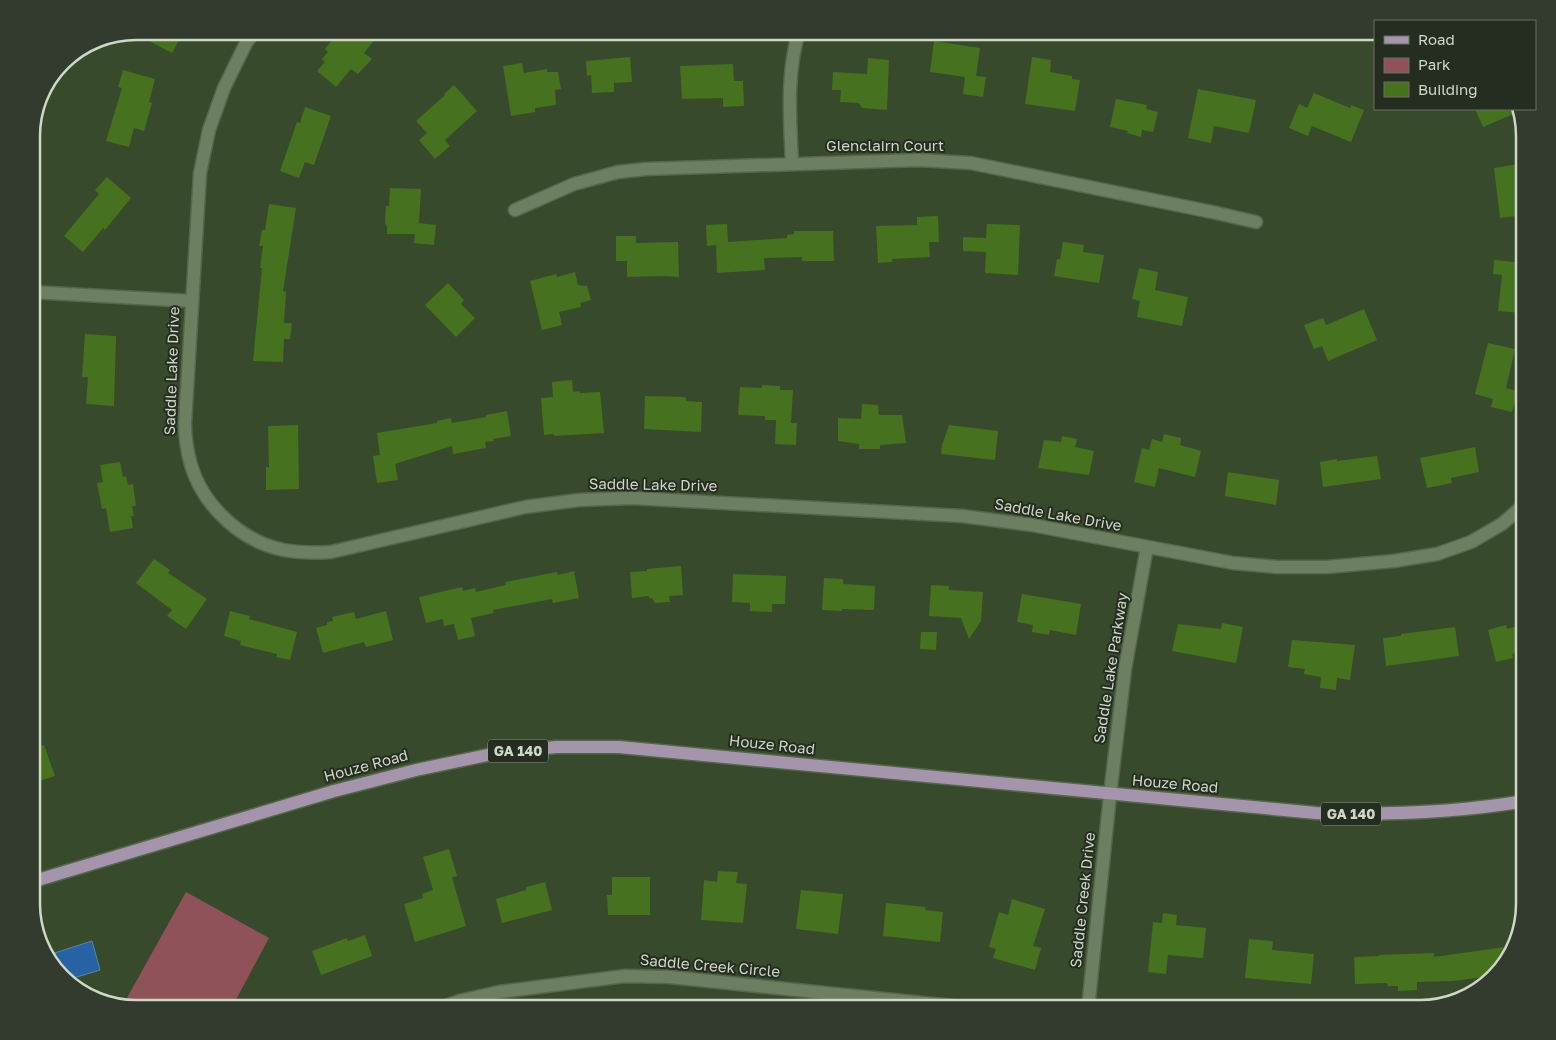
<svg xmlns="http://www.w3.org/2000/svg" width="1556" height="1040" font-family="'Golos Text',sans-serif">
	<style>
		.green { fill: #8f5259 }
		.water { fill: #2762a4; stroke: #5985ae }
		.building { fill: #46711f }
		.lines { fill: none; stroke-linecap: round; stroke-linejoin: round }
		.minor-casing { stroke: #57654c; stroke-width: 15 }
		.major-casing { stroke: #57654c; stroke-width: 15 }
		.minor { stroke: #6c7f60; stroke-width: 12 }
		.major { stroke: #a495ac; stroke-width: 12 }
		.labels { text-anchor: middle; stroke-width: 4; stroke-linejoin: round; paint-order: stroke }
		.shield { fill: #252d20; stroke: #9ba594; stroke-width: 1 }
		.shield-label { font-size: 14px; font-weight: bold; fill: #cdd8c6 }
		.street-label { font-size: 15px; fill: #cdd8c6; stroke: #252d20 }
		.rim { fill: none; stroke: #cdd8c6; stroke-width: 2.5 }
	</style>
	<rect width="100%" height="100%" fill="#384a2c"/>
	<path class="green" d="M186,892L269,938L231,1009H136L123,1005Z"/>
	<path class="water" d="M92,941L100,970L67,980L45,956Z"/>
	<path class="building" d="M154,31H184L172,53L149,41Z
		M339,31H370L377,37L364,53L372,59L358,74L351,69L336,87L317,71L325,62L322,59L328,52L325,49Z
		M934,41L980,48L976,76L986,77L983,97L963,94L965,77L930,72Z
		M630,57L632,82L614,83V92L592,93L591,75L587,76L586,61Z
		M1032,57L1051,60L1050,72L1072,76V79L1080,80L1075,111L1025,104Z
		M868,58L889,60L887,110L862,108L859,103L840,102L841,90H832L833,72L867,74Z
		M522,63L524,73L547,69V72H558L561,89L555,90L556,105L535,108V112L511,116L503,66Z
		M733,64L734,81H743L744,106L723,107V98L682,99L680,66Z
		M123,70L155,79L149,102L152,103L144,131L134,128L129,147L106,141L122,88L118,87Z
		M454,85L477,111L445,140L450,146L435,159L419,140L427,133L416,121L445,95L444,94Z
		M1198,89L1256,100L1249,133L1214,126L1211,143L1188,138Z
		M1314,93L1350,108L1351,105L1364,110L1351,142L1312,126L1308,136L1289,128L1299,104L1307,108Z
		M1116,99L1147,105L1146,109L1158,112L1153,132L1142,130L1141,137L1127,133L1128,131L1110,127Z
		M305,107L331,116L314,165L305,162L299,178L280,171L297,122L300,123Z
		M1475,109H1518V112L1483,127Z
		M1519,164L1523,197H1525V215L1500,218L1494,168Z
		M107,177L131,198L105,230L103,228L83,252L64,236L99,194L95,190Z
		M390,188L421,189L419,223L436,225L434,245L414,243L415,234H387V226L385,223L386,206H389Z
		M269,204L296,208L283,291L286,292L284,323H292L290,339H284L283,362L253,361L262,268H260L263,246H259L262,230H265Z
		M938,216L939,242H929L930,257L892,259V262L878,263L876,226L917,225V217Z
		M727,224L728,242L787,238V235L794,234V231H833L834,261H802V257L764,258L765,270L717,273L716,245L707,246L706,225Z
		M987,224L1020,225L1018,275L985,273L986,252L963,251V237L986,238Z
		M616,236H636V243L678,242L679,277L665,276L627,277V261H616Z
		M1063,242L1084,245L1083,252L1104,255L1099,283L1054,276L1057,259H1060Z
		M1494,260L1525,263V293L1522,313L1498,311L1502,275L1493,274Z
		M1139,268L1158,272L1155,290L1188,297L1182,326L1137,317L1140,301L1132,299Z
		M575,272L578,285L587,286L591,300L580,303L581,307L559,312L562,325L542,330L530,281L556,274L557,277Z
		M448,283L464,300L461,304L475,318L456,337L425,305Z
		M1364,309L1377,340L1328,361L1322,346L1314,349L1304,325L1323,318L1326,325Z
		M85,334L116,336L114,406L86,404L88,377H82Z
		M1488,343L1515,349L1506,388L1518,391L1512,412L1491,407L1493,399L1475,394Z
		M572,380L573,392L579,391L580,393L600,392L604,433L554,436V434L544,435L541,398L553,397L552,382Z
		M762,385L780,386V390H793L791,423H797L796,445L775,444L776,420H765V416L738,415L740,387L762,388Z
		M645,396L686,397V401L702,402L701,432L644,429Z
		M862,404L878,405L879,415H902L906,443L880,445V449H859V444L838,441V418L861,419Z
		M507,411L511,436L493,439L494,441L485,442L486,448L453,454L452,446L395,464L398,480L377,483L373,456L380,455L377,433L437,423V421L451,418L452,423L486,417V415Z
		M298,425L299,489L266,490V467H269L268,426Z
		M949,425L998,431L995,460L941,454L942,445Z
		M1164,434L1181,438L1180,445L1201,451L1195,477L1159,468L1155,487L1134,482L1142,448L1149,450L1152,439L1162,442Z
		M1062,436L1077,439L1075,447L1094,451L1089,475L1038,468L1044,440L1061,442Z
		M1475,447L1479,472L1451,478L1452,483L1427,488L1420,458Z
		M1377,456L1381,479L1323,487L1320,462L1337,459V461Z
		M120,462L123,477L126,476L128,485L133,484L136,506H132L134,516H131L133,528L110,532L106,508L102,509L97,483L103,482L100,465Z
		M1228,472L1279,480L1276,505L1225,496Z
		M154,559L170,570L168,573L207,599L186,629L167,616L172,610L136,583Z
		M681,566L683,595L669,596L670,602L655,603L652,598H649V596L632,598L630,572L647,571V569Z
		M574,571L579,598L553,603L552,599L493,610L494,613L471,618L475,636L458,640L454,624L444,626L443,619L426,623L419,597L462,587L463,591L475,588L476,592L506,585L505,582L557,572L558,575Z
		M733,574L786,576L785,604H772V612L750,611V603L732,602Z
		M824,578L843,579V584L875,586L874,610L842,609V611L822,610Z
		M931,585L949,586V590L983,592L981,621L969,639L961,618L929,616Z
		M1022,594L1081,604L1076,635L1050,630L1049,635L1032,632L1033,625L1017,622Z
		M230,611L250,616L249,619L297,632L290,660L276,657L277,654L240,645L241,641L224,636Z
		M386,611L393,640L366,647L364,642L323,653L316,628L327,625V622L333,621L332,617L354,612L356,619Z
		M1222,623L1243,627L1236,663L1172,651L1178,624L1221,629Z
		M1525,624V651L1512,654L1513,658L1496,662L1488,630L1506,625L1507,629Z
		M1455,627L1459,656L1386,666L1383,638L1401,636V634Z
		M921,632H937L936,650L920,649Z
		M1292,640L1355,645L1350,680L1337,678L1336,690L1320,688L1321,677L1304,674L1305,669L1288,667Z
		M44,745L55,776L36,782L35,779L31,780V749Z
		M449,849L457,876L452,877L466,926L415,942L404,904L423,898L422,894L433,890L423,857Z
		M718,871L738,872L736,883L747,884L743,923L701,920L704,880L717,882Z
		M612,877H650V915H608L607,895H612Z
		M545,882L552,910L502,923L496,899L526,890V887Z
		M801,890L843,894L838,934L796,929Z
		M1012,899L1045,909L1033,946L1041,948L1035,970L993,958L996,949L989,947L999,912L1008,915Z
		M886,903L926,907L925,910L943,912L940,942L883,936Z
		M1163,913L1177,915L1176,925L1206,928L1203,958L1168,955L1166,974L1148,972L1153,922L1162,923Z
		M365,935L372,956L321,975L312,951L347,938L348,941Z
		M1249,939L1273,941L1272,950L1314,954L1311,984L1245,978Z
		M1512,946L1507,962L1492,976L1453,981L1417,982V990L1398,991V986H1388L1387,983L1355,984L1354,957L1379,956V955L1434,953V957Z"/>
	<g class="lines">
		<defs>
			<path id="minor" d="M255,31L246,43L224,88L209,130L200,173L185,423C185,438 187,451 191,465C203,506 242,542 284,550C300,553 315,553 331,552L525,507L579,500L632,498L962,516L1032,525L1233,563L1277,567H1327L1394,561L1437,554L1471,542L1502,524L1525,504
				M792,164C790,119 786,75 799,31
				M515,210L574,184L618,172L646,169L918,160L971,163L1212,212L1256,222
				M31,292L191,301
				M438,1009L459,1001L499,992L625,976L670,977L982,1009
				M1088,1009L1110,795L1125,669L1147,547"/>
			<path id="major" d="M31,882L334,791L416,770L497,753L556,747H619L1316,813C1386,815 1455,813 1525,801"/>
		</defs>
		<use href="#minor" class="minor-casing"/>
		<use href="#major" class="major-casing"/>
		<use href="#minor" class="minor"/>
		<use href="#major" class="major"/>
	</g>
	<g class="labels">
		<g class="shield">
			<rect x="488" y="739.5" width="60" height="23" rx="4"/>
			<rect x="1321" y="802.5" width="60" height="23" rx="4"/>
		</g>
		<g class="shield-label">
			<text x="518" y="756">GA 140</text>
			<text x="1351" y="819">GA 140</text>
		</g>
		<g class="street-label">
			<text x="885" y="151">Glenclairn Court</text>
			<text transform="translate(172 371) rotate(-88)" y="5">Saddle Lake Drive</text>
			<text transform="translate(653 485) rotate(1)" y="5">Saddle Lake Drive</text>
			<text transform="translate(1058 515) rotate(10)" y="5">Saddle Lake Drive</text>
			<text transform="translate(1111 668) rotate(-81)" y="5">Saddle Lake Parkway</text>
			<text transform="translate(772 745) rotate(6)" y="5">Houze Road</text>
			<text transform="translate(366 766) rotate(-15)" y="5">Houze Road</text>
			<text transform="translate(1175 784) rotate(5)" y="5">Houze Road</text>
			<text transform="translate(1083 900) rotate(-84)" y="5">Saddle Creek Drive</text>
			<text transform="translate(710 966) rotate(5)" y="5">Saddle Creek Circle</text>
		</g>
	</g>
	<path d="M0 0H1556V1040H0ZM136 40H1420A96 96 0 0 1 1516 136V904A96 96 0 0 1 1420 1000H136A96 96 0 0 1 40 904V136A96 96 0 0 1 136 40Z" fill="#323b2d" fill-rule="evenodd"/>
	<path class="rim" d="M136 40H1420A96 96 0 0 1 1516 136V904A96 96 0 0 1 1420 1000H136A96 96 0 0 1 40 904V136A96 96 0 0 1 136 40Z"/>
	<rect x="1374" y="20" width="162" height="90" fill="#252d20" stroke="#687162"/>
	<rect x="1384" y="36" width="25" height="8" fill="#a495ac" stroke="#687162"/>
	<text x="1418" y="45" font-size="15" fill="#cdd8c6">Road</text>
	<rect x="1384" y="58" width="25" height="15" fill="#8f5259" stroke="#687162"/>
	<text x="1418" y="70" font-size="15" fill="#cdd8c6">Park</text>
	<rect x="1384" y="82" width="25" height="15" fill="#46711f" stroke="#687162"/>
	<text x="1418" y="95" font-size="15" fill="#cdd8c6">Building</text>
</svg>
